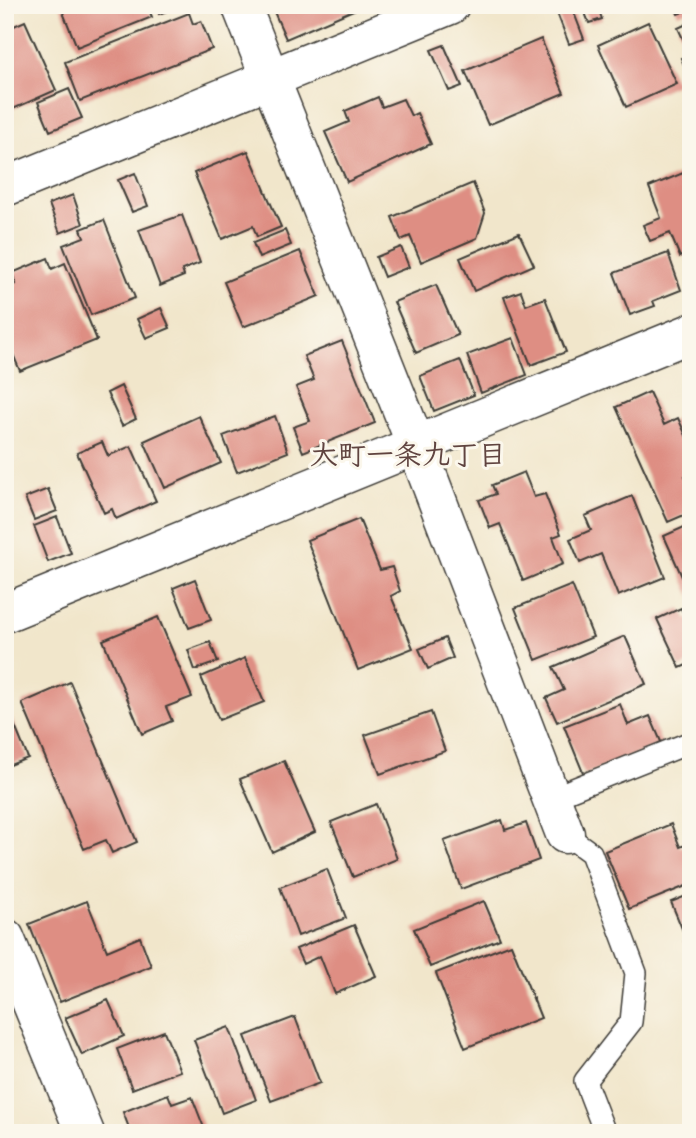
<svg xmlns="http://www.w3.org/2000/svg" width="696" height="1138" font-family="Mynerve,'Klee One',sans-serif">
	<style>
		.building { fill: #de8e83 }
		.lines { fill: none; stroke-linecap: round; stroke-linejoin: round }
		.service-casing { stroke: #3c3a36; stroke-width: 24 }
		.minor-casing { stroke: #3c3a36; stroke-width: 41 }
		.service { stroke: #fff; stroke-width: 21 }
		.minor { stroke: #fff; stroke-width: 38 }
		.labels { text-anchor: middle; stroke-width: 6; stroke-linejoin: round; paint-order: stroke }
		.neighbourhood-label { font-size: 28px; font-weight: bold; fill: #604440; stroke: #fbf7ec }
	</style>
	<rect width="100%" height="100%" fill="#fbf7ec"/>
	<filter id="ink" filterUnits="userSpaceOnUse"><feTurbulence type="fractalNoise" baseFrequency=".0143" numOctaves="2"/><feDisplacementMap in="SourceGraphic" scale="14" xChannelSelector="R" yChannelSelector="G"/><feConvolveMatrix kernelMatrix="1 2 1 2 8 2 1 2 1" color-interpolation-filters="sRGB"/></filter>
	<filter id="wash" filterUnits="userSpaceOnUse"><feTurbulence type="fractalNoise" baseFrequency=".00686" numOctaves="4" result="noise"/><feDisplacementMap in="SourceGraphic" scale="28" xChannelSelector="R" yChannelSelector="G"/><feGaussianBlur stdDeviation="1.57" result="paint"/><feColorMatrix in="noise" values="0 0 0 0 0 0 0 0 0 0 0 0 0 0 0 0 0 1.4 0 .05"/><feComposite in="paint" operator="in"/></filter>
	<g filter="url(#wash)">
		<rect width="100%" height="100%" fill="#f1e6cb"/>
		<g id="blocks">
			<path class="building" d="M60,5H147L152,17L77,47Z
				M156,5H183L159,14Z
				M271,5H365L286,39Z
				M554,5H571L584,39L569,44Z
				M582,5H597L602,19L589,23Z
				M674,5H691V9L678,14Z
				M189,13L193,24L201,21L212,49L80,101L65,62Z
				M25,21L56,90L13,109L5,92V30Z
				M648,22L677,84L626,107L598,45Z
				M691,22V81L681,58L690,54L678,28Z
				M541,39L564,93L488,125L465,71Z
				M444,45L462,86L449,91L431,50Z
				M69,89L82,118L50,131L38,102Z
				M378,97L382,107L403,99L411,116L417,113L431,144L347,182L325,132L349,122L345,111Z
				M248,151L281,227L257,237L253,226L222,239L194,173Z
				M135,173L148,206L132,212L118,180Z
				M683,173L691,194V253L680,257L670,233L650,241L643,225L661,218L649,187Z
				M473,183L485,213L477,238L421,262L410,236L401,240L392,217Z
				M73,195L83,224L60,233L49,204Z
				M182,215L200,263L182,270L184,276L160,286L139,230Z
				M104,220L135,298L91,315L63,245L84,237L81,229Z
				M285,230L291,245L259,258L253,243Z
				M519,233L534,265L474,291L460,258Z
				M401,247L409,267L384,277L376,257Z
				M300,251L319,296L243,327L224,282Z
				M668,253L681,290L653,301L655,306L630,315L614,273Z
				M48,258L52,269L65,263L97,340L20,371L5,335V288L16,284L12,273Z
				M436,285L458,335L416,353L394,302Z
				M521,291L526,305L545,298L566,352L531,365L504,297Z
				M161,308L170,328L146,338L137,319Z
				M513,338L527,375L481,393L467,355Z
				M342,341L375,423L303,452L293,427L310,421L296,387L314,380L304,356Z
				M460,360L474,395L434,411L420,376Z
				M121,386L136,419L122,426L107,393Z
				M649,392L664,425L678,418L691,446V473L685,476L691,487V512L668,522L616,407Z
				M199,416L221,463L165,488L144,441Z
				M275,416L288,452L237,472L223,436Z
				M102,442L108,456L131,446L156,501L116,519L112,509L104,513L77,453Z
				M524,472L534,497L545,494L561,534L553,537L563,564L523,581L500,524L490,528L479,500L496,494L492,485Z
				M48,489L57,511L34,520L25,498Z
				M632,496L665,577L618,596L601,554L580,563L570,539L591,530L585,516Z
				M57,517L71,553L48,562L34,526Z
				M359,519L380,570L392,567L400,591L391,596L413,648L358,670L307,540Z
				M691,524V597L664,536Z
				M195,579L211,620L189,628L173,588Z
				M572,585L593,637L536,660L515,608Z
				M681,608L687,620L691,618V663L680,668L657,619Z
				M158,617L192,697L166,707L172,721L142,734L103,640Z
				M625,636L646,684L557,722L546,698L564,690L553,667Z
				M445,638L453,658L428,669L419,649Z
				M210,642L218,662L195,670L188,650Z
				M245,658L264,702L219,720L201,677Z
				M70,682L137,842L112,853L106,840L84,849L22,703Z
				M5,702L28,758L5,767Z
				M620,704L628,725L650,716L662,744L584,775L564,726Z
				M431,712L445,751L380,774L365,735Z
				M284,761L315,832L272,852L240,779Z
				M376,804L397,859L353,877L331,822Z
				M502,820L505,830L526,823L539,860L461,889L444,841Z
				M671,824L680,847L691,843V884L629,909L605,851Z
				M327,869L346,918L298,936L280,887Z
				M691,894V928L683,931L671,902Z
				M87,901L107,951L140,937L151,966L60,1002L29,924Z
				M484,901L500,939L430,967L414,929Z
				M354,925L376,976L335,994L320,956L303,964L296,949Z
				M691,939V956L684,942Z
				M511,944L541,1018L465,1048L436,973Z
				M108,1000L124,1036L82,1055L65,1018Z
				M295,1017L320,1083L271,1101L245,1036Z
				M229,1027L256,1100L222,1113L194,1040Z
				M164,1031L180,1071L132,1089L117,1049Z
				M168,1094L172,1104L192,1097L206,1133H131L123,1112Z"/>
		</g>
	</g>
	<g filter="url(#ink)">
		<use href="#blocks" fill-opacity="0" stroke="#3c3a36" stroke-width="2"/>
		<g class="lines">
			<defs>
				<path id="service" d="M551,798L691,742
					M565,834L591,853L636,973L631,1022L585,1081L605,1133"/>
				<path id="minor" d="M241,5L416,445L565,834
					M5,187L450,5
					M5,613L691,333
					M5,938L85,1133"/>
			</defs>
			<use href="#service" class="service-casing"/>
			<use href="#minor" class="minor-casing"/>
			<use href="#service" class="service"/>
			<use href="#minor" class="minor"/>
		</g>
	</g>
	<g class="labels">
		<g class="neighbourhood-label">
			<text x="408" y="464">大町一条九丁目</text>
		</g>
	</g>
	<rect width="696" height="1138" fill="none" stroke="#fbf7ec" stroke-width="28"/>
</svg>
